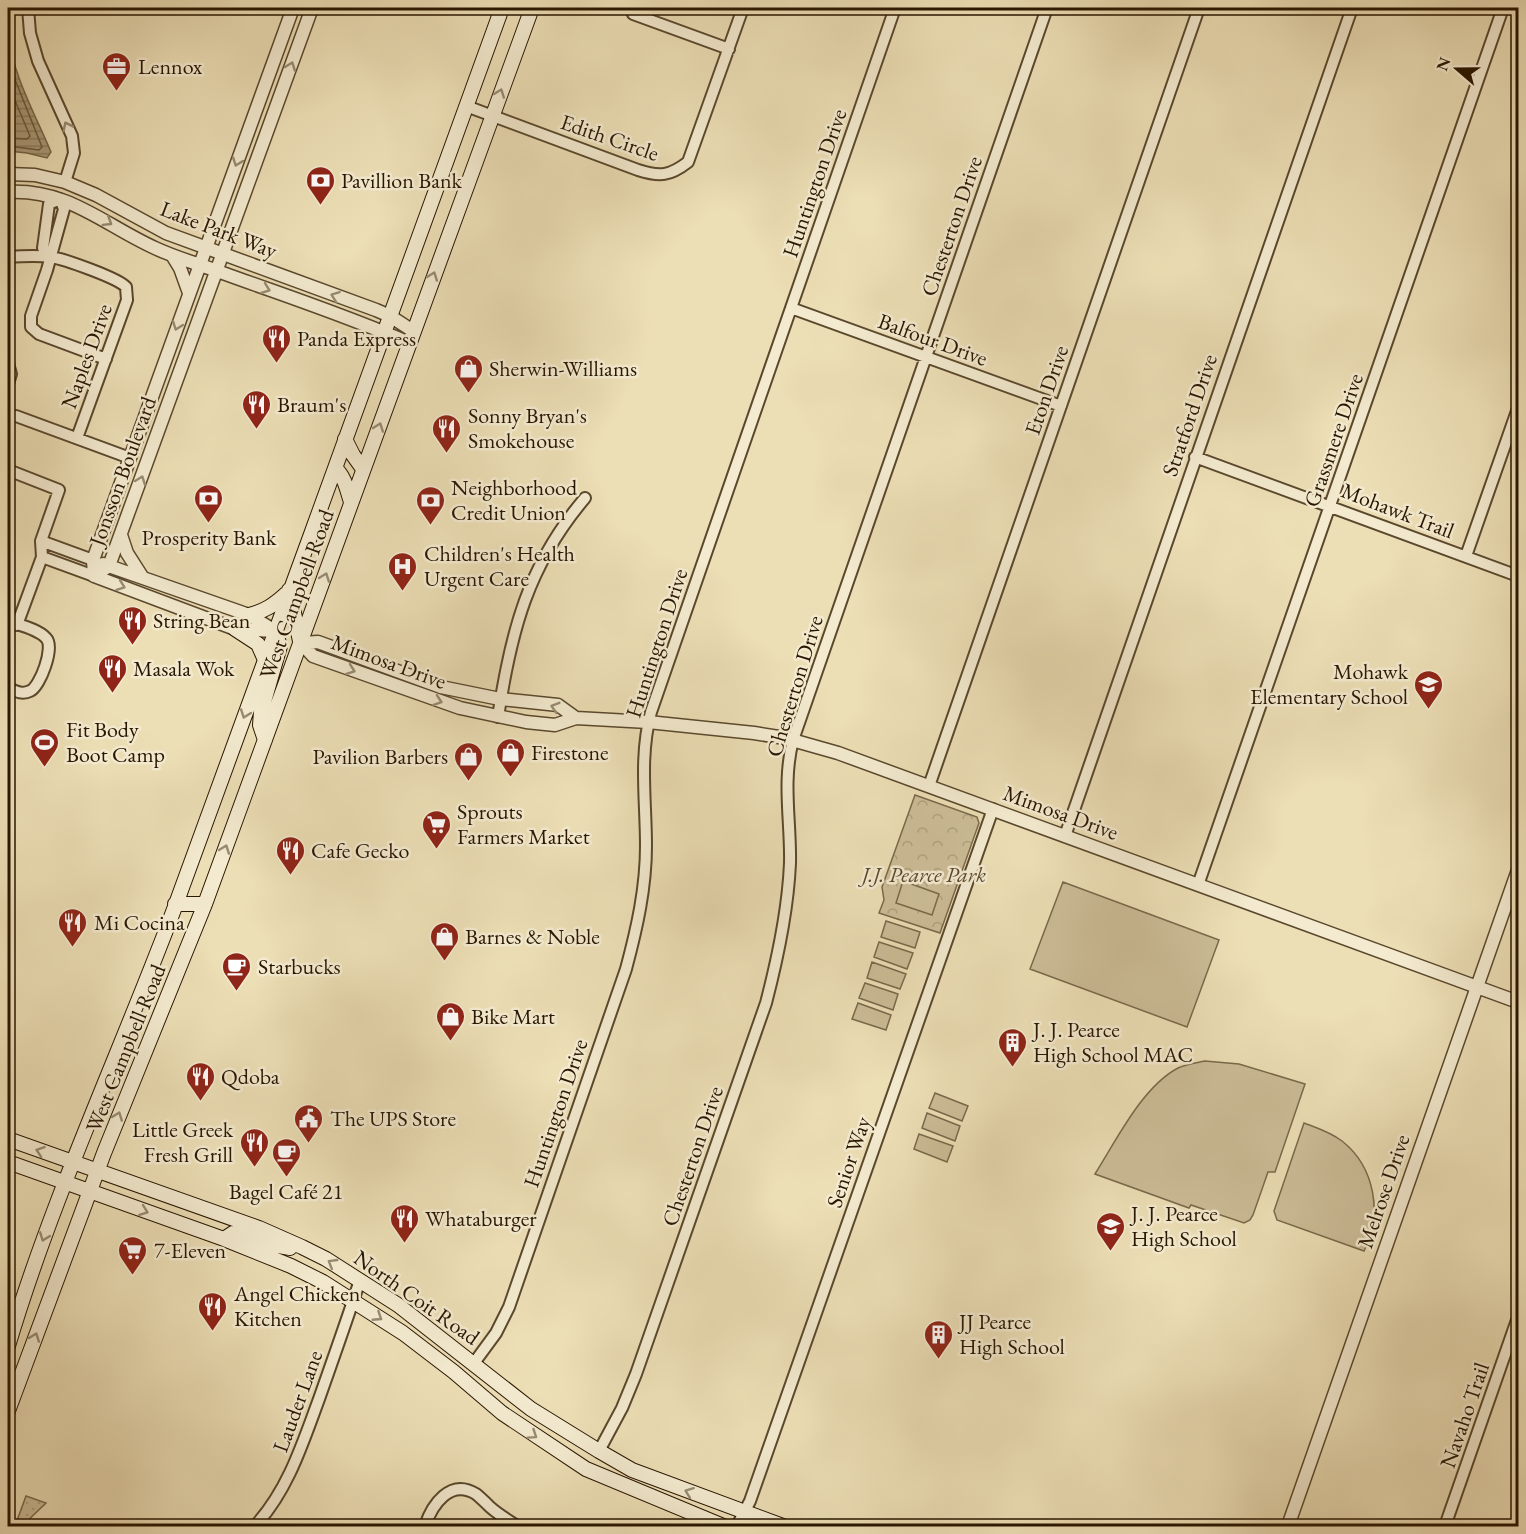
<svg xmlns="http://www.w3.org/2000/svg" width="1526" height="1534" font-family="'EB Garamond',serif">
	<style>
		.grass { fill: url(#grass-dots); stroke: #7a694b; stroke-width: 1.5 }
		.forest { fill: url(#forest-crowns); stroke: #7a694b; stroke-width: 1.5 }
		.pitch { fill: #cbbc96; stroke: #7a694b; stroke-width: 1.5 }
		.water { fill: url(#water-rules); stroke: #766547; stroke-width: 1.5 }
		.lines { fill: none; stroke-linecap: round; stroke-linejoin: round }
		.shore { stroke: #6a583c; stroke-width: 1.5 }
		.minor-casing { stroke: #5a482d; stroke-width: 14 }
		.tertiary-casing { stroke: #5a482d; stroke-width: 15 }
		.secondary-casing { stroke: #291600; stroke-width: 16 }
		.minor { stroke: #f3eacf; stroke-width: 10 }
		.tertiary { stroke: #f3eacf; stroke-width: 12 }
		.secondary { stroke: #f3eacf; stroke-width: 14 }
		.oneway { stroke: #988b72 }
		.labels { text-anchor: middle; stroke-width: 5; stroke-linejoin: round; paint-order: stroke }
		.poi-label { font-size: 22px; fill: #291600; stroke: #f3eacf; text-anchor: start }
		.street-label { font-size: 22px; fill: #291600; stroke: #f3eacf }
		.park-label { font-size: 22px; font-style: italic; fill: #5a482d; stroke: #f3eacf }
	</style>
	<defs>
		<pattern id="grass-dots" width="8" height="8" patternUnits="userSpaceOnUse" patternTransform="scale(1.5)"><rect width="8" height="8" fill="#cbbc96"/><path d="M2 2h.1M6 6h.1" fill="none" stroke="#aea180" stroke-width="1.8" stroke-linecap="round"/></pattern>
		<pattern id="forest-crowns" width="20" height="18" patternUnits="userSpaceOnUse" patternTransform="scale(1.5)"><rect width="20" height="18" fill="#cbbc96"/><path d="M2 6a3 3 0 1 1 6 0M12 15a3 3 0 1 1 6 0" fill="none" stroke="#aea180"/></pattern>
		<pattern id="water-rules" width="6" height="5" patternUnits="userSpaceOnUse" patternTransform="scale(1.5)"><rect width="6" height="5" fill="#aa9a77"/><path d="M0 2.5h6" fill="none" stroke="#8a7d5f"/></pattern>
	</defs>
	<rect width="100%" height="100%" fill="#ecdeb5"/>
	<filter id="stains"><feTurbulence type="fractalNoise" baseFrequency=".00333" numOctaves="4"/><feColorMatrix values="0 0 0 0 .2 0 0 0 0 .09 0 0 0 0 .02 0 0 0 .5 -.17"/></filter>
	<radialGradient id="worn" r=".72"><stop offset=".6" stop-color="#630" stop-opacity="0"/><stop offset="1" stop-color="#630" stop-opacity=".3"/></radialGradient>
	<path class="grass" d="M26,1496L46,1503L22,1526H15Z"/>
	<path class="forest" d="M915,795L977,817L979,823L940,933L879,913L884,900L882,887Z"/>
	<path class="pitch" d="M903,881L939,894L932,915L896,903Z
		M1063,882L1219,940L1187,1027L1030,969Z
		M886,921L920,932L915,948L881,937Z
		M879,942L913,953L907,969L874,957Z
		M872,962L906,974L900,989L867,978Z
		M865,983L898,994L893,1010L859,998Z
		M858,1003L891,1015L886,1030L852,1019Z
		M1205,1061L1239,1064L1305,1084L1275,1172H1268L1253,1215L1250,1220L1244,1223L1191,1205L1189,1208L1095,1174C1116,1141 1142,1087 1178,1068C1186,1064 1196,1063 1205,1061Z
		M935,1093L968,1106L962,1121L929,1108Z
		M927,1113L960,1126L955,1141L922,1128Z
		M1304,1123C1317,1128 1330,1132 1342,1141C1375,1167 1383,1215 1364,1251L1277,1220L1274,1211Z
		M919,1134L953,1146L947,1162L914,1149Z"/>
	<path class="water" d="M8,34C13,75 35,114 51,152L47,158L27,153L8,151Z"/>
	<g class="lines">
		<path class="shore" d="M8,62L42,147L39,150L8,146
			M8,84L30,136L27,139L8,138"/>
		<defs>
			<path id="minor" d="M28,8L30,33L38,61L72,136L74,153L65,182
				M1510,8L1518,11
				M633,14L729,49
				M466,106L638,170C660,177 670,176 688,162L743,8
				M8,257C22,256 36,255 51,257C64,259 118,278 126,287L127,300L77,438
				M49,257L43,248L49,204L60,199L64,209L47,270L31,316V327L39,334L106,359
				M791,308L1061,406
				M8,363L11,374L8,384
				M16,416L130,458
				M1195,457L1518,576
				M8,470L59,490L41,541L42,557L17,625
				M41,541L93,560
				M1466,556L1518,408
				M42,557L94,576
				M8,621C19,625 38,629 46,638C55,647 40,687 30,691C22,695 15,691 8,688
				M498,717C511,631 528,565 585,498
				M929,786L1199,8
				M1065,836L1352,8
				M1198,885L1503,8
				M474,1363L496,1333L509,1307L626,969C637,928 646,888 646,846C646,800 639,757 651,712L895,8
				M599,1451L622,1408L636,1374L766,1003C778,957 788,911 790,863C791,822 782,782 793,740L1047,8
				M255,1526C288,1490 302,1445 319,1399C333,1359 347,1320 360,1280
				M425,1526C432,1505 450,1478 476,1494C481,1498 486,1503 490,1507C499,1515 508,1520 517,1526
				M737,1526L750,1501L993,809
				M1445,1526L1518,1317"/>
			<path id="tertiary" d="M8,174L35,175L65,182L96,195L166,233L376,310L390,316L413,331
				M8,192C69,189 104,225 155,248C176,258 199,264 220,272C283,295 348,316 409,343
				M172,255L180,268L189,293
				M121,535L127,553L143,578
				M103,564L249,615L275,631
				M94,576L109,566L312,8
				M94,576L93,560L293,8
				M94,576L235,629L275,631
				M301,643L313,656L460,708L526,722L555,725L576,718L648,722L754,733L785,738L838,753L1518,1002
				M301,643L318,642L441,687L500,699L558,705L576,718
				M1288,1526L1518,870"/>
			<path id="secondary" d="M345,439L353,455L363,469
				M335,468C345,477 347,490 351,502
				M289,590L300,641
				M249,615C265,611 274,605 286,594
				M235,629L258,644L265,660
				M265,740L260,725L261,712L280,646L275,631
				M175,904H205
				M8,1139L259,1228L302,1247L326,1259L398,1305L531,1409L599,1451L632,1470L783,1526
				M8,1162L224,1239L291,1266L323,1282L403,1333L454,1372L502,1413L586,1469L723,1526
				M224,1239L233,1233L268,1244L290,1248
				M8,1346C53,1195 121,1051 176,904C286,606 393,306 502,8
				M8,1411L104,1153L205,904L532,8"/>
		</defs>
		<use href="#minor" class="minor-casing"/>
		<use href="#tertiary" class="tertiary-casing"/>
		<use href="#secondary" class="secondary-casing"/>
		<use href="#minor" class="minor"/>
		<use href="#tertiary" class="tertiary"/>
		<use href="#secondary" class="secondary"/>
	</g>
	<defs><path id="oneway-chevron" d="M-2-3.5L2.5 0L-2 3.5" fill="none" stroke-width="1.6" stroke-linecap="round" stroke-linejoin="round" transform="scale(1.5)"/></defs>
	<g class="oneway">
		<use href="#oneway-chevron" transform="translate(291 66) rotate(-70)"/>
		<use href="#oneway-chevron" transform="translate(500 93) rotate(-70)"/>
		<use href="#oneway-chevron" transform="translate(67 126) rotate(-116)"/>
		<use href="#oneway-chevron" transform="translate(237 162) rotate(110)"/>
		<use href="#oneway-chevron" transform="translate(108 222) rotate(32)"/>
		<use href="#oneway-chevron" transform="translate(433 276) rotate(-70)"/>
		<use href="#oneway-chevron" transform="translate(266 289) rotate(20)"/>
		<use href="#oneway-chevron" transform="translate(335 296) rotate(-160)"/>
		<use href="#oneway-chevron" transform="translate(177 326) rotate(110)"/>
		<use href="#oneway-chevron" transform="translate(379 427) rotate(-70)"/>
		<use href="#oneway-chevron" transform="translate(141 480) rotate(-70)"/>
		<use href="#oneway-chevron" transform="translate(325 577) rotate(-70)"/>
		<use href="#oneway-chevron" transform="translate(121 586) rotate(20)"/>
		<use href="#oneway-chevron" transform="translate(351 670) rotate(20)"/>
		<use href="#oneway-chevron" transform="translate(438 701) rotate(19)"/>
		<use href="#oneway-chevron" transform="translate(555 707) rotate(-163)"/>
		<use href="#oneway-chevron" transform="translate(245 714) rotate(110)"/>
		<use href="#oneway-chevron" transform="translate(225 849) rotate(-70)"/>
		<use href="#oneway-chevron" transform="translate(118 1116) rotate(-69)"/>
		<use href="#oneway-chevron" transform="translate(40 1151) rotate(-161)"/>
		<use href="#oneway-chevron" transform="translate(144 1211) rotate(20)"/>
		<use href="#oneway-chevron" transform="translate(44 1237) rotate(111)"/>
		<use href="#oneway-chevron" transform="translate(332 1263) rotate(-149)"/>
		<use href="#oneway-chevron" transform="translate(378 1317) rotate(33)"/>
		<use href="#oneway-chevron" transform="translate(35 1337) rotate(-70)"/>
		<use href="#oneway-chevron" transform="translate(533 1435) rotate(34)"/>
		<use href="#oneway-chevron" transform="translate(689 1492) rotate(-159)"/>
	</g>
	<defs>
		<symbol id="office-pin" viewBox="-11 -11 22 30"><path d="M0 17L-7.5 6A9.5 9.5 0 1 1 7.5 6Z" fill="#8f2418" stroke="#f3eacf"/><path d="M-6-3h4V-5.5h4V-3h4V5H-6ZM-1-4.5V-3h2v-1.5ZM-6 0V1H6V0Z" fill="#fff"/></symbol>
		<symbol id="bank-pin" viewBox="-11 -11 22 30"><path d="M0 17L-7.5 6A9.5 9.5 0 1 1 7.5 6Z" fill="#8f2418" stroke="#f3eacf"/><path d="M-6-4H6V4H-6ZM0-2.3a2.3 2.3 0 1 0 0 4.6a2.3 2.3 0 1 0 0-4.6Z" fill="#fff"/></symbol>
		<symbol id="restaurant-pin" viewBox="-11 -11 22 30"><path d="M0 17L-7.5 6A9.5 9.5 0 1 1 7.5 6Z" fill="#8f2418" stroke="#f3eacf"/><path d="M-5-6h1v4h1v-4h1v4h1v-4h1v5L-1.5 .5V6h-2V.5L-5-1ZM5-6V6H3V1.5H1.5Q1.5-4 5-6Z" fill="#fff"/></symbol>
		<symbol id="shop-pin" viewBox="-11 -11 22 30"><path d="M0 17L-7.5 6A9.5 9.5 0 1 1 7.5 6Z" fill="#8f2418" stroke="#f3eacf"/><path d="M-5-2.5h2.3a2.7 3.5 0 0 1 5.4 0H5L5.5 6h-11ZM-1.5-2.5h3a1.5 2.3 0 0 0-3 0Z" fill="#fff"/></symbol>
		<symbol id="hospital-pin" viewBox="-11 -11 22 30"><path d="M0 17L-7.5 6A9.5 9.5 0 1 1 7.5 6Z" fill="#8f2418" stroke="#f3eacf"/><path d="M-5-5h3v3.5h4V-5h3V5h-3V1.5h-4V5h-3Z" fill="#fff"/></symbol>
		<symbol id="school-pin" viewBox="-11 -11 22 30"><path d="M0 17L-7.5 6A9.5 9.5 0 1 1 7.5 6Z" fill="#8f2418" stroke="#f3eacf"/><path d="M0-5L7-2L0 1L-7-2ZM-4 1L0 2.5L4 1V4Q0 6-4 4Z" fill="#fff"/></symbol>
		<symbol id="stadium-pin" viewBox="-11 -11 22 30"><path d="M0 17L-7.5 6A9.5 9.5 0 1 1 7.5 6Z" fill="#8f2418" stroke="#f3eacf"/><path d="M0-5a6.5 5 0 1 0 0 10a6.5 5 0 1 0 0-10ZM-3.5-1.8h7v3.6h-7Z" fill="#fff"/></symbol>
		<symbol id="supermarket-pin" viewBox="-11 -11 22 30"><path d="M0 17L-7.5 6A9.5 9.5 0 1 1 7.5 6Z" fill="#8f2418" stroke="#f3eacf"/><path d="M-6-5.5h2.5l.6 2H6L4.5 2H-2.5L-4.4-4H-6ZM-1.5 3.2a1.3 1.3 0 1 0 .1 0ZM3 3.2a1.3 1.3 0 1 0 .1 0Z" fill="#fff"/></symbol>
		<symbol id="cafe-pin" viewBox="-11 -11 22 30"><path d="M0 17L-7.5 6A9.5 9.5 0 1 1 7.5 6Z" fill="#8f2418" stroke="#f3eacf"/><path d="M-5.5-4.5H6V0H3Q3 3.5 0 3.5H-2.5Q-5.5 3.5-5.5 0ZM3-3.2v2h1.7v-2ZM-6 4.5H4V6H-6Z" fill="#fff"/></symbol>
		<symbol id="building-pin" viewBox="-11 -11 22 30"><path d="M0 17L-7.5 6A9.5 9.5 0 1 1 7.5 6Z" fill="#8f2418" stroke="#f3eacf"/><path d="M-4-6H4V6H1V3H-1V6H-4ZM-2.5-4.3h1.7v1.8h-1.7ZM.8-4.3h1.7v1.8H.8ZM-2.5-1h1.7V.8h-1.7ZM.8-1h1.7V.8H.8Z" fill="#fff"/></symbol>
		<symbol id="civic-pin" viewBox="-11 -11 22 30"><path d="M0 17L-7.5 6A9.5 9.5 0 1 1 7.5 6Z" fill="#8f2418" stroke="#f3eacf"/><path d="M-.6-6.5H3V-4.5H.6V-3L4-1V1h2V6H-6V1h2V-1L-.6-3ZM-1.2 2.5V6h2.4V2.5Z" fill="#fff"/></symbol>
	</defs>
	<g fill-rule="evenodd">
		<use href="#office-pin" x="100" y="50" width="33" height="45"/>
		<use href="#bank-pin" x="304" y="164" width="33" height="45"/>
		<use href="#restaurant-pin" x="260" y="322" width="33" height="45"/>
		<use href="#shop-pin" x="452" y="352" width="33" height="45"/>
		<use href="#restaurant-pin" x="240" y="388" width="33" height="45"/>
		<use href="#restaurant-pin" x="430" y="412" width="33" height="45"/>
		<use href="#bank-pin" x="192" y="482" width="33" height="45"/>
		<use href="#bank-pin" x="414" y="484" width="33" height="45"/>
		<use href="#hospital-pin" x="386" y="550" width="33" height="45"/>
		<use href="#restaurant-pin" x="116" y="604" width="33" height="45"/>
		<use href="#restaurant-pin" x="96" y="652" width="33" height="45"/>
		<use href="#school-pin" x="1412" y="668" width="33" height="45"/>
		<use href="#stadium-pin" x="28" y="726" width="33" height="45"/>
		<use href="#shop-pin" x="494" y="736" width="33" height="45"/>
		<use href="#shop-pin" x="452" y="740" width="33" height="45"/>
		<use href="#supermarket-pin" x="420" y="808" width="33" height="45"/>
		<use href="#restaurant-pin" x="274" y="834" width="33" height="45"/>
		<use href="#restaurant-pin" x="56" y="906" width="33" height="45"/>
		<use href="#shop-pin" x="428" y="920" width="33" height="45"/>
		<use href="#cafe-pin" x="220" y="950" width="33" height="45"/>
		<use href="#shop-pin" x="434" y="1000" width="33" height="45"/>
		<use href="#building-pin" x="996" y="1026" width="33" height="45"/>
		<use href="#restaurant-pin" x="184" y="1060" width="33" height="45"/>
		<use href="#civic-pin" x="292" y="1102" width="33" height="45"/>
		<use href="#restaurant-pin" x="238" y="1126" width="33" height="45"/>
		<use href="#cafe-pin" x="270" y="1136" width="33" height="45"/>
		<use href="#restaurant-pin" x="388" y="1202" width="33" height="45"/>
		<use href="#school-pin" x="1094" y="1210" width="33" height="45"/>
		<use href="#supermarket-pin" x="116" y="1234" width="33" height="45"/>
		<use href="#restaurant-pin" x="196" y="1290" width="33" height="45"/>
		<use href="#building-pin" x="922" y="1318" width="33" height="45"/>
	</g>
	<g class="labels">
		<g class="poi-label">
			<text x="138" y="74">Lennox</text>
			<text x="341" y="188">Pavillion Bank</text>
			<text x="297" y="346">Panda Express</text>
			<text x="489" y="376">Sherwin-Williams</text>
			<text x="277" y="412">Braum's</text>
			<text x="468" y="423">Sonny Bryan's<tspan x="468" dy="25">Smokehouse</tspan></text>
			<text x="451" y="495">Neighborhood<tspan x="451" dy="25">Credit Union</tspan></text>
			<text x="209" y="545" text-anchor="middle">Prosperity Bank</text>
			<text x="424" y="561">Children's Health<tspan x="424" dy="25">Urgent Care</tspan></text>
			<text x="153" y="628">String Bean</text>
			<text x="133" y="676">Masala Wok</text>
			<text x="1408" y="679" text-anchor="end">Mohawk<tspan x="1408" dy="25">Elementary School</tspan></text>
			<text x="66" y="737">Fit Body<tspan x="66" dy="25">Boot Camp</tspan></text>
			<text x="531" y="760">Firestone</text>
			<text x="448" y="764" text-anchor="end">Pavilion Barbers</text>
			<text x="457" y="819">Sprouts<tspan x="457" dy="25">Farmers Market</tspan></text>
			<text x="311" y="858">Cafe Gecko</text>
			<text x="94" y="930">Mi Cocina</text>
			<text x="465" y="944">Barnes &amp; Noble</text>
			<text x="258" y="974">Starbucks</text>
			<text x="471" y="1024">Bike Mart</text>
			<text x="1033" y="1037">J. J. Pearce<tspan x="1033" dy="25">High School MAC</tspan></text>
			<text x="221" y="1084">Qdoba</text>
			<text x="330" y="1126">The UPS Store</text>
			<text x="233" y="1137" text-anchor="end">Little Greek<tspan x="233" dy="25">Fresh Grill</tspan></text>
			<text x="286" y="1199" text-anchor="middle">Bagel Café 21</text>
			<text x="1131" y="1221">J. J. Pearce<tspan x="1131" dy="25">High School</tspan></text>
			<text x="425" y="1226">Whataburger</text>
			<text x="154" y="1258">7-Eleven</text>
			<text x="234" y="1301">Angel Chicken<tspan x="234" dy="25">Kitchen</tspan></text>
			<text x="959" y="1329">JJ Pearce<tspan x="959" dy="25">High School</tspan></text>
		</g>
		<g class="street-label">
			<text transform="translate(610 137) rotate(19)" y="8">Edith Circle</text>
			<text transform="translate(814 183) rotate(-71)" y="8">Huntington Drive</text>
			<text transform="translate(951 226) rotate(-71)" y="8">Chesterton Drive</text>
			<text transform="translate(219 229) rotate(21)" y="8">Lake Park Way</text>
			<text transform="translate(933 339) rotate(20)" y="8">Balfour Drive</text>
			<text transform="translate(86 356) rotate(-70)" y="8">Naples Drive</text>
			<text transform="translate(1046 390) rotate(-71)" y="8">Eton Drive</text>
			<text transform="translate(1189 415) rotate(-71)" y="8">Stratford Drive</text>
			<text transform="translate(1333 440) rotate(-71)" y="8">Grassmere Drive</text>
			<text transform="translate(122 471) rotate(-70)" y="8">Jonsson Boulevard</text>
			<text transform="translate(1398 510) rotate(21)" y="8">Mohawk Trail</text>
			<text transform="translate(296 594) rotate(-70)" y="8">West Campbell Road</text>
			<text transform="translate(656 643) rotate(-72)" y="8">Huntington Drive</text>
			<text transform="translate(389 661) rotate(20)" y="8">Mimosa Drive</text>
			<text transform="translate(794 686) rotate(-73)" y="8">Chesterton Drive</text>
			<text transform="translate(1061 812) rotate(20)" y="8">Mimosa Drive</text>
			<text transform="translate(125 1048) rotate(-68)" y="8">West Campbell Road</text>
			<text transform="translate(555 1113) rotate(-71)" y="8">Huntington Drive</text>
			<text transform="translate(692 1156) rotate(-71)" y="8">Chesterton Drive</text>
			<text transform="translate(848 1162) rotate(-71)" y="8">Senior Way</text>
			<text transform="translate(1383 1191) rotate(-71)" y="8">Melrose Drive</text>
			<text transform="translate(417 1297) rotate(35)" y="8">North Coit Road</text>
			<text transform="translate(297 1401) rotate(-70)" y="8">Lauder Lane</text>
			<text transform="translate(1464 1415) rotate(-71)" y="8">Navaho Trail</text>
		</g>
		<g class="park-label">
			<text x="924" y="882">J.J. Pearce Park</text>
		</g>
	</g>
	<rect width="1526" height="1534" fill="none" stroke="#ecdeb5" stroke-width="30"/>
	<rect x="9" y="9" width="1508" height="1516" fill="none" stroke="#291600" stroke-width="3"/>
	<rect x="15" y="15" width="1496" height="1504" fill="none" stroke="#291600" stroke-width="1.5"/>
	<g transform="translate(1457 69) rotate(290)" stroke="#f3eacf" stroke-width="4.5" paint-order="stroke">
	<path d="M0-4.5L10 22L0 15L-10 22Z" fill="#291600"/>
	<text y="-9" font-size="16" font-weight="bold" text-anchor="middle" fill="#291600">N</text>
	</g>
	<rect width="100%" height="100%" filter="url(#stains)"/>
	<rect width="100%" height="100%" fill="url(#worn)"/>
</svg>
